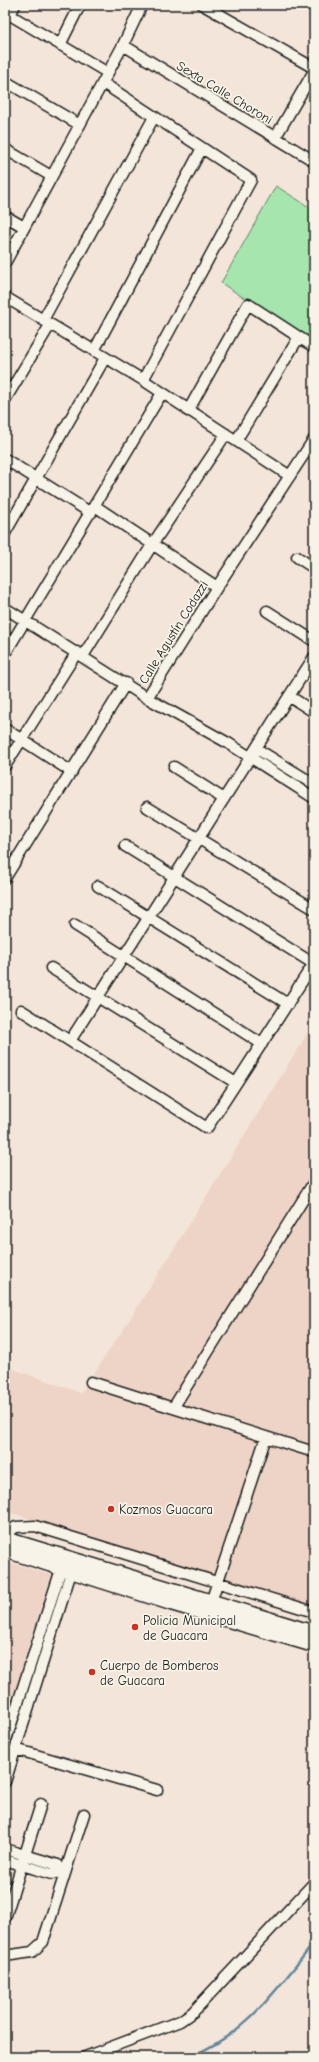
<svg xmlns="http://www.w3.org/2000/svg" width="319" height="2062" font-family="'Comic Neue',sans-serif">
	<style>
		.built { fill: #eed4c7 }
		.green { fill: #a6e6ae; stroke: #618165 }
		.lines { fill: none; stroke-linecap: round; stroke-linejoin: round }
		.stream { stroke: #62849b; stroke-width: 2.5 }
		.street-casing { stroke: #1c1c1c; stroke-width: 13 }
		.secondary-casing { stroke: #1c1c1c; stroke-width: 17 }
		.street { stroke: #f7f3e8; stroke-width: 10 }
		.secondary { stroke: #f7f3e8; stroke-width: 14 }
		.poi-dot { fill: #c8321e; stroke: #f7f3e8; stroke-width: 1.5 }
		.labels { text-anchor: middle; stroke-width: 3.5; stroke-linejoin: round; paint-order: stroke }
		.street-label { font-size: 13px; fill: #1c1c1c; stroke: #f7f3e8 }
		.poi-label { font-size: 13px; fill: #1c1c1c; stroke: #f7f3e8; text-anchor: start }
	</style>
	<rect width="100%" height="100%" fill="#f3e5d9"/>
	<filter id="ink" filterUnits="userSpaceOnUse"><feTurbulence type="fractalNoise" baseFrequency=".025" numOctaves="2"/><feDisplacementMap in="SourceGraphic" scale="8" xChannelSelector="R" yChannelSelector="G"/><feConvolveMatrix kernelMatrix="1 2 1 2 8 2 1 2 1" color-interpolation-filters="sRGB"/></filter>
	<g filter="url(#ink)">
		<path class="built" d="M314,1023V1606L5,1511V1366L81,1393L137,1308Z
			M5,1561L52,1575L5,1724Z"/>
		<path class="green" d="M276,186L314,210V343L221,283Z"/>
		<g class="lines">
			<path class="stream" d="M189,2057C247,2034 276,1990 314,1943"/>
			<defs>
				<path id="street" d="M203,5L314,68
					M5,12L108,73
					M10,15L15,5
					M60,45L80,5
					M123,45L314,161
					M5,81L80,125
					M103,83L251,180L143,380
					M275,138L314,71
					M5,149L51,176
					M5,216L24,227
					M5,263L123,45L142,5
					M5,297L143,380L290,476
					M43,320L154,117
					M94,351L202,148
					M5,400L50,325
					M188,411L248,304L314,347
					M236,441L299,337
					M5,459L91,513
					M95,506L217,587
					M5,533L105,358
					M297,557L314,568
					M5,608L147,698L217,587L314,439
					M267,611L314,641
					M5,654L162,393
					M83,656L152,545L226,434
					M289,696L314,712
					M147,698L228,743L314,798
					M5,729L72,772
					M257,749L314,784
					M5,766L77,652
					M174,767L224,799
					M147,807L314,909
					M125,846L314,964
					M5,878L126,683
					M98,886L288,1004
					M75,925L262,1044
					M51,968L236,1083
					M21,1010L207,1128L314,963
					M70,1041L314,657
					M314,1182L173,1408L314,1452
					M91,1382L173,1408
					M5,1534L16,1527L35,1526L314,1612
					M209,1608L266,1437
					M5,1743L63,1563
					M15,1749L157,1790
					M5,1782L73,1566
					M5,1849L58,1865L56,1873L52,1874L5,1860
					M5,1918L41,1804
					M5,1956L32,1952L43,1942L84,1814
					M85,2057L180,2021L193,2012L314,1883"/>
				<path id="secondary" d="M5,1539L314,1633
					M5,1550L171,1603L314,1645"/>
			</defs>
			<use href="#street" class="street-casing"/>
			<use href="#secondary" class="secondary-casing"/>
			<use href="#street" class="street"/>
			<use href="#secondary" class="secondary"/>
		</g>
	</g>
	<g class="poi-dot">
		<circle cx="111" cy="1509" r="4"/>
		<circle cx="135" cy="1627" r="4"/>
		<circle cx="92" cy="1672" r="4"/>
	</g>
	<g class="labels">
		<g class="street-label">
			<text transform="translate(225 92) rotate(31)" y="5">Sexta Calle Choroni</text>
			<text transform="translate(173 632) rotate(-58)" y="5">Calle Agustín Codazzi</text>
		</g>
		<g class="poi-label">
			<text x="119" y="1514">Kozmos Guacara</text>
			<text x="143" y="1625">Policia Municipal<tspan x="143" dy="15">de Guacara</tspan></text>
			<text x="100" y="1670">Cuerpo de Bomberos<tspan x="100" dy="15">de Guacara</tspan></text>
		</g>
	</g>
	<rect width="319" height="2062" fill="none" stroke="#f7f3e8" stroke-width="20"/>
	<rect x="10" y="10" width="299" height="2042" fill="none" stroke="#1c1c1c" stroke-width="1.5" filter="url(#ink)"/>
</svg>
